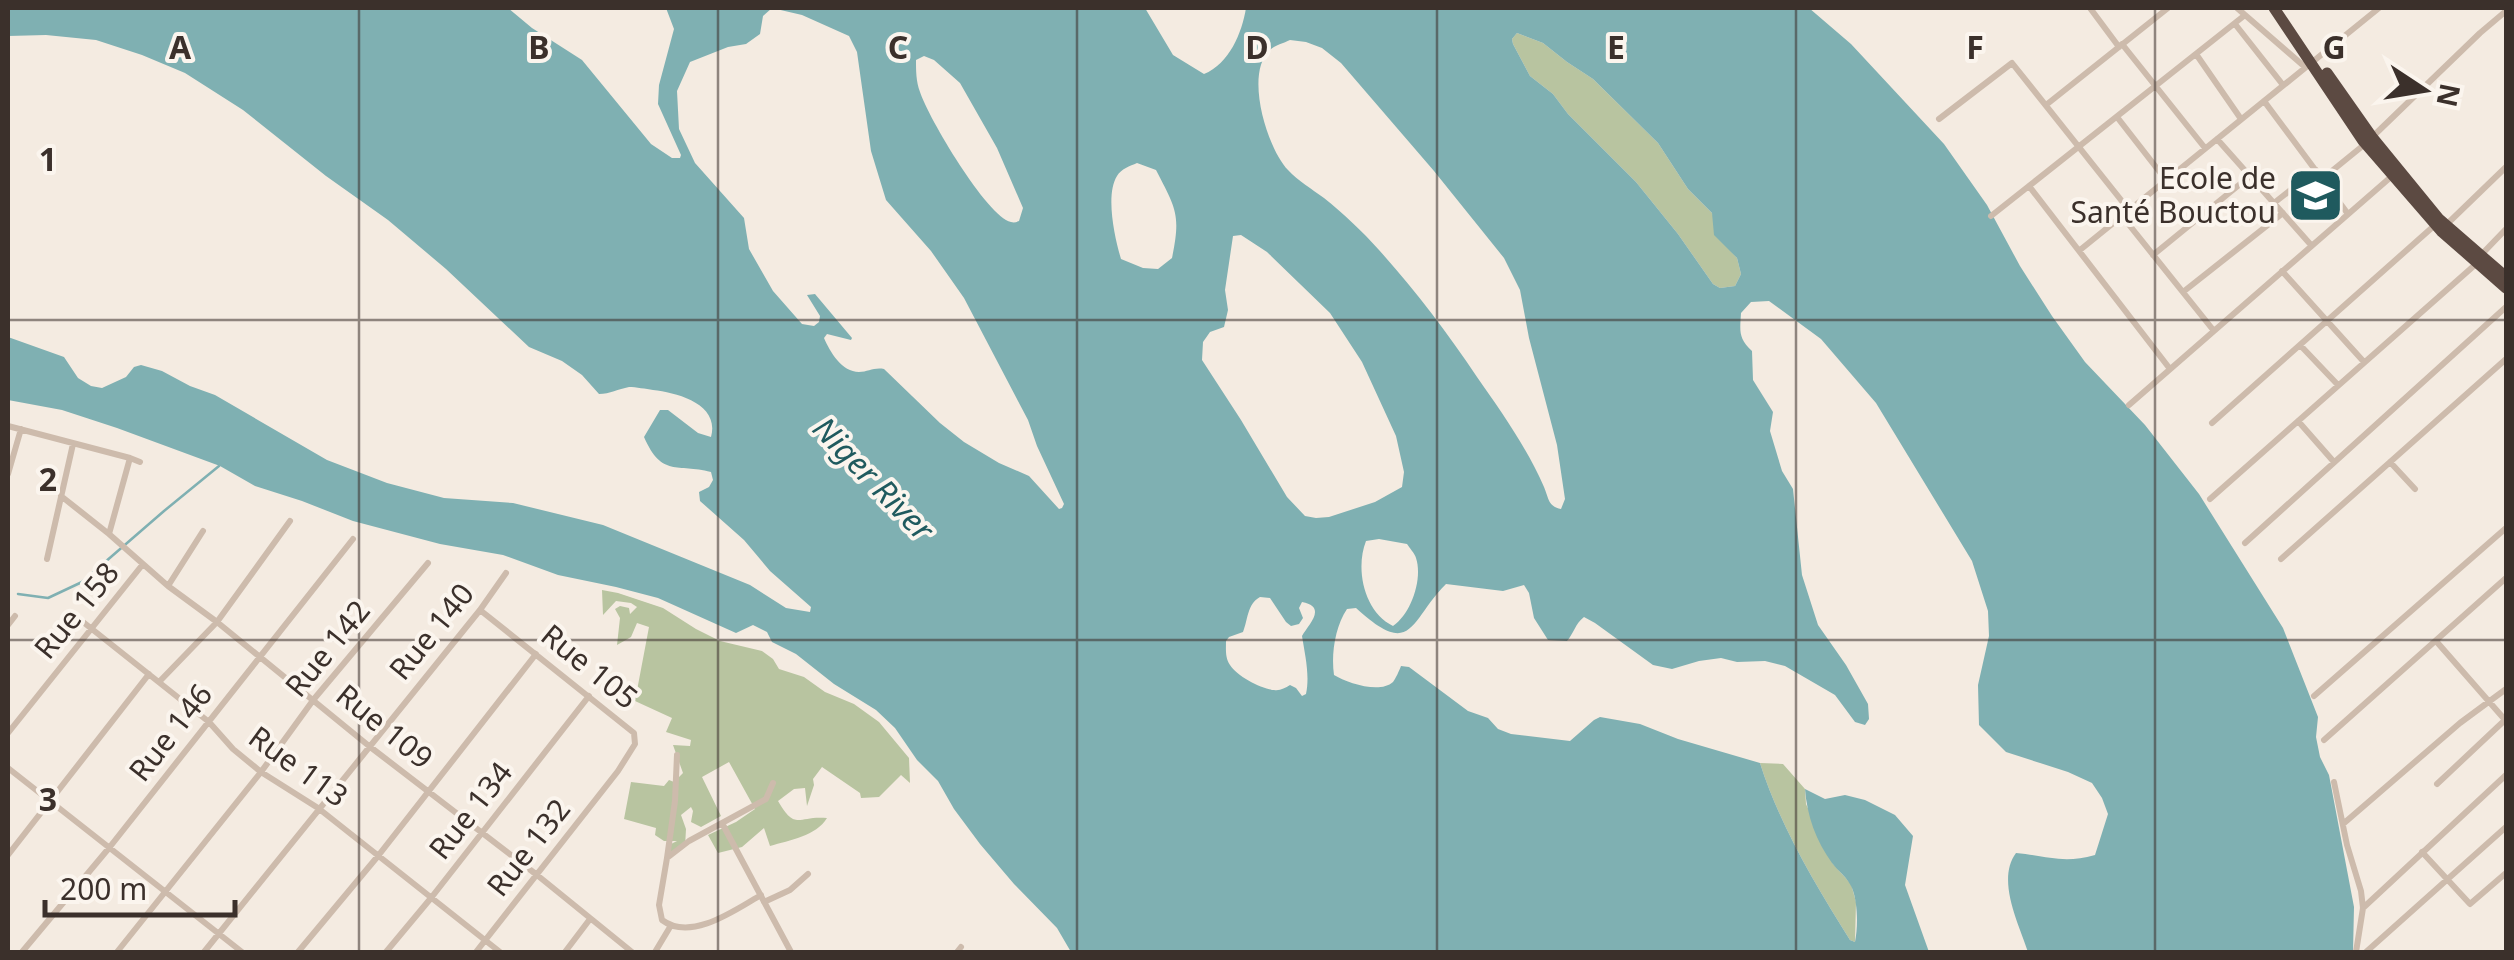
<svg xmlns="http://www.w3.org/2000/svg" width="2514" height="960" font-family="'Noto Sans',sans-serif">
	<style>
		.green { fill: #b8c4a0 }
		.water { fill: #7fb0b2; fill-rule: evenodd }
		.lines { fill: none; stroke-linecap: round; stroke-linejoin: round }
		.stream { stroke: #7fb0b2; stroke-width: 2.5 }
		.street { stroke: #cdbbac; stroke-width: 6 }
		.highway { stroke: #5c4a42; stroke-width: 11 }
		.grid { fill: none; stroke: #3b302b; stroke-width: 2.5; stroke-opacity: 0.55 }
		.labels { text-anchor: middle; stroke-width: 8; stroke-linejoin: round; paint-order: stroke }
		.poi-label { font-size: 30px; fill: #3b302b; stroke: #fbf5ee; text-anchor: end }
		.street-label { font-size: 30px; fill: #3b302b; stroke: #fbf5ee }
		.water-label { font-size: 32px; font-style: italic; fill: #1f5a5e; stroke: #fbf5ee }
		.grid-label { font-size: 32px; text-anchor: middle; font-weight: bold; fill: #3b302b; stroke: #fbf5ee; stroke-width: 8; stroke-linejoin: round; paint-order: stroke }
	</style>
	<rect width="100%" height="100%" fill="#f4ebe1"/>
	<path class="green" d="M1517,33L1543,43L1567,62L1593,79L1658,143L1688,189L1712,213L1728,248L1737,258L1741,274L1735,286L1720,288L1713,284L1678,234L1636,182L1568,114L1553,94L1530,76L1513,44L1512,39Z
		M602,590L618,593L663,608L696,629L720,641L762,651L773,659L779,669L804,677L825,692L854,704L879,722L909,758L910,783L901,775L879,797L861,798L860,793L822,767L813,779L814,785L807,806L805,788L794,789L778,801C796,832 798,815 827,818C816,836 790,840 770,846L764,828L742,847L718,853L708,835L736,822L755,809L729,762L702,777L721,816L701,827L691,822L693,811L691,807L681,815L686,829L685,847L665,857L669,845L677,841H664L655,835L656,828L624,819L631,782L664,786L669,780L674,782L683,773L673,745L690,746L691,740L666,732L672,718L635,701L649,627L637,623L631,637L617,645L620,618L615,609L620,606L629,608L630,614L637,607L631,603L616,601L603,615Z
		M1760,763L1783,764L1805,789L1806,804L1833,864L1851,884L1856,902L1855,942L1850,940C1815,884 1780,826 1760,763Z"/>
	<path class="water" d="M8,8H508L532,28L582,60L651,144L672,158H680L681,155L658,104L659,85L674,29L666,8H1145L1173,55L1204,74C1229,64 1242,33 1246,8H1809L1851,44L1944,144L1987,205L2020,266L2052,316L2085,362L2145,425L2199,494L2283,628L2318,717L2316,737L2320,757L2329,775L2354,907L2353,952H2028C2019,924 1996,880 2016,853C2048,856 2063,864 2095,855L2108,814L2102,798L2092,783L2068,772L2006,752L1979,725L1978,685L1989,636L1988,611L1972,561L1876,403L1821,339L1769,301L1751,302L1741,313C1740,331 1738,338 1752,351L1753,380L1773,412L1770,431L1782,471L1793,489L1802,575L1818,625L1846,665L1868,704L1869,719L1865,725L1855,722L1835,695L1785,666L1765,661L1737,662L1721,658L1699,661L1672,669L1653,665L1595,623L1584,617C1575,624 1574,633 1567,641L1548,640L1534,618L1529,593L1524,585L1503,591L1446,584C1409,621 1413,660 1356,608L1347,609C1335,627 1331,654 1334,675C1347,683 1380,694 1393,682C1395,680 1400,669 1401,666L1409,667L1468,711L1488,718L1498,729L1511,734L1570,741L1594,720L1600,717L1640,724L1678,739L1760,763C1780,826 1815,884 1850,940L1855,942C1858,927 1858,903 1852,888C1848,878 1838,871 1832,863C1816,841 1807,816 1805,789L1825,799L1845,795L1865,800L1895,815L1913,836L1905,885L1929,952H1071L1057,928L1014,884L980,844L954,809L938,781L917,760L895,728L876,710L834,684L796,654L772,642L767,632L753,625L736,633L658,598L616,587L558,575L503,555L440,544L353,521L302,501L255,486L220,466L117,428L62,410L8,400V337L64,357L78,378L91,386L102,388L126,377L134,367L141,365L162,371L190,386L215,395L327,460L387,483L444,498L513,503L603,525L750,585L786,608L810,612L811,607L770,571L744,540L700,501L699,492L709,487L713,480L711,472C677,463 662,478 644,437L660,410H668L698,433L711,437C720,404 678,393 653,390C646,389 636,387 629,387C618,389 610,394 599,394L582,375L562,361L529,347L446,269L388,220L326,176L243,110L185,73L142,55L96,40L46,35L8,36ZM772,8L802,15L849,36L857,52L871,151L886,200L931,251L964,298L1028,420L1037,446L1064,504L1062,508L1059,509L1029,476L999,463L964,442L940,423L884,369C874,367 868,372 859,372C842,372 830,352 824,338L827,334L851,340L852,338L815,294L807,295L820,316L819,322L814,326L802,324L773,291L749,249L744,218L695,163L679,129L677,91L690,62L728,47L746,44L760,34L763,16ZM1517,33L1543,43L1567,62L1593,79L1658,143L1688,189L1712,213L1714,235L1737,258L1741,274L1735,286L1720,288L1713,284L1678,234L1636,182L1568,114L1553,94L1530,76L1513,44L1512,39ZM1290,40L1306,42L1322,48L1341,63L1434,171L1504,258L1520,290L1529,338L1557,445L1565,499L1561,509C1548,506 1549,499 1544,487C1527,448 1501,411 1477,377C1447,332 1415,290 1379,250C1362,231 1344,214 1324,198C1312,189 1298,181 1288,170C1267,148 1244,73 1270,50C1275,45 1284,43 1290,40ZM924,56L934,60L960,83L997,148L1023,208L1019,221C1017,222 1014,223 1011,222C987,217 928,117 920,92C916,81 916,71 916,60ZM1137,163L1156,170C1176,209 1181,214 1172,258L1158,269L1143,268L1121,259C1115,239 1105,195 1117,176C1121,169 1130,166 1137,163ZM1241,235L1267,252L1330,313L1362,362L1396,436L1404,472L1402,487L1375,502L1329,517L1316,518L1305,516L1287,497L1241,420L1202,360L1203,342L1210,332L1224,327L1228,310L1225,290L1233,236ZM1379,539L1407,544C1409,547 1415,554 1416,558C1423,579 1411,614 1393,626C1364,612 1355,569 1366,541ZM1260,597L1270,598L1286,622L1291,626L1299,624L1303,618L1299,608L1302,602C1328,607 1308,625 1302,636C1305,655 1310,675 1306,694L1302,696L1296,688L1290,685C1285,688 1280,691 1274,690C1261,689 1237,676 1230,665C1225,658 1226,649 1226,641L1229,637L1243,632C1248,620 1247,604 1260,597Z"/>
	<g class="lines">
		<path class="stream" d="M18,594L48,598L82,582L164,511L219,466"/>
		<path class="street" d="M2090,8L2119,47
			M2237,8L2305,67
			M2235,24L2283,85
			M2122,44L2205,148
			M2196,54L2241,119
			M2264,101L2348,214
			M2046,105L2168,8
			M2117,117L2166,180
			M1939,119L2012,63L2129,210
			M2217,139L2311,245
			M2322,179L2365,144L2480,33L2506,11
			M2029,186L2170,369
			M2274,203L2316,170
			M1991,216L2245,15
			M2122,216L2214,331
			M2446,225L2506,167
			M2080,250L2379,8
			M2153,255L2250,176
			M2480,256L2506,229
			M2282,271L2364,362
			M2183,292L2283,213
			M2300,345L2338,385
			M2129,405L2392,176
			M2298,421L2334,462
			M2212,423L2435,225
			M8,426L130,458L109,534
			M130,458L140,462
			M2390,462L2415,489
			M8,474L21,429
			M61,496L109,534L168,586L217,622L369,746L537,875L632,952
			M2210,499L2476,264
			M2245,543L2506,307
			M47,559L73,444
			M2281,559L2506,359
			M168,586L203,531
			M73,614L209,722L233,749L261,772L318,808L500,952
			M8,625L15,616
			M2436,641L2506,721
			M159,682L217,622L290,521
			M2314,696L2506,528
			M8,733L143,564
			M2324,740L2506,578
			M8,768L242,952
			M2334,782L2347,845L2361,891L2363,908L2356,952
			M2437,784L2505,720
			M722,823L791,952
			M2343,824L2460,723L2506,689
			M2422,852L2470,904L2506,873
			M8,855L149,674
			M667,858L675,801L677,755
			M761,895C735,910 691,942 662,920L659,905L667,858L689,841L766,799L773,783
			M764,902L790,890L808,874
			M2363,908L2506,775
			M22,952L109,848L353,539
			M117,952L261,772L314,699L428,563
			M204,952L480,610L506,573
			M298,952L378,856L536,654
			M386,952L431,898L589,696
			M476,952L618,771L635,744L634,733L480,610
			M565,952L590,919
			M655,952L670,927
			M957,952L961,947
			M2366,952L2506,827"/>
		<path class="highway" d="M2274,8L2363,141L2441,231L2506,288
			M2327,73L2372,137L2439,219L2506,277"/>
	</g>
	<path class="grid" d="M359,8V952M718,8V952M1077,8V952M1437,8V952M1796,8V952M2155,8V952M8,320H2506M8,640H2506"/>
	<defs>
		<symbol id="university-square" viewBox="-11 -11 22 22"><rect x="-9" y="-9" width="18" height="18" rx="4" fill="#1f5a5e" stroke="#fbf5ee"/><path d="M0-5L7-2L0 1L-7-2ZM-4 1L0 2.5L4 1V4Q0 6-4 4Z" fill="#fff"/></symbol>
	</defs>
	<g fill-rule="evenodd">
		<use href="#university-square" x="2284" y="164" width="63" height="63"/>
	</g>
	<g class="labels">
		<g class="poi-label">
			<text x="2276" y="189">Ecole de<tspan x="2276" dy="34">Santé Bouctou</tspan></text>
		</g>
		<g class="street-label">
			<text transform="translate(77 611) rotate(-51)" y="10">Rue 158</text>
			<text transform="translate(432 632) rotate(-51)" y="10">Rue 140</text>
			<text transform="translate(328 649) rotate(-51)" y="10">Rue 142</text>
			<text transform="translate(589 667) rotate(39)" y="10">Rue 105</text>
			<text transform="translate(384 727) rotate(39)" y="10">Rue 109</text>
			<text transform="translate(171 733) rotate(-52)" y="10">Rue 146</text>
			<text transform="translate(298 767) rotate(36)" y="10">Rue 113</text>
			<text transform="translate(471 811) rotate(-52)" y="10">Rue 134</text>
			<text transform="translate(529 848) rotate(-52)" y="10">Rue 132</text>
		</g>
		<g class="water-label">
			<text transform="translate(873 479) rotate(46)" y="11">Niger River</text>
		</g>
	</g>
	<g class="grid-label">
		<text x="180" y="59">A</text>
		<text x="539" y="59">B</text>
		<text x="898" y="59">C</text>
		<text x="1257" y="59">D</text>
		<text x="1616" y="59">E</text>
		<text x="1975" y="59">F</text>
		<text x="2334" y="59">G</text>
		<text x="48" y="171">1</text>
		<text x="48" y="491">2</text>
		<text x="48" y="811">3</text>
	</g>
	<rect width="2514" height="960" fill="none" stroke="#3b302b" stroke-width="20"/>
	<g transform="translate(2424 90) rotate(102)" stroke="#fbf5ee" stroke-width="8" paint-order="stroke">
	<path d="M0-8L18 38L0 25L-18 38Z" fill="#3b302b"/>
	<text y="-15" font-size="28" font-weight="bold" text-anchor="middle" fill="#3b302b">N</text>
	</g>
	<path d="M45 900v15h190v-15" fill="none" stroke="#3b302b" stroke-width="5"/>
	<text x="60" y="900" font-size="30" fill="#3b302b" stroke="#fbf5ee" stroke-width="8" paint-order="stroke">200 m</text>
</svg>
